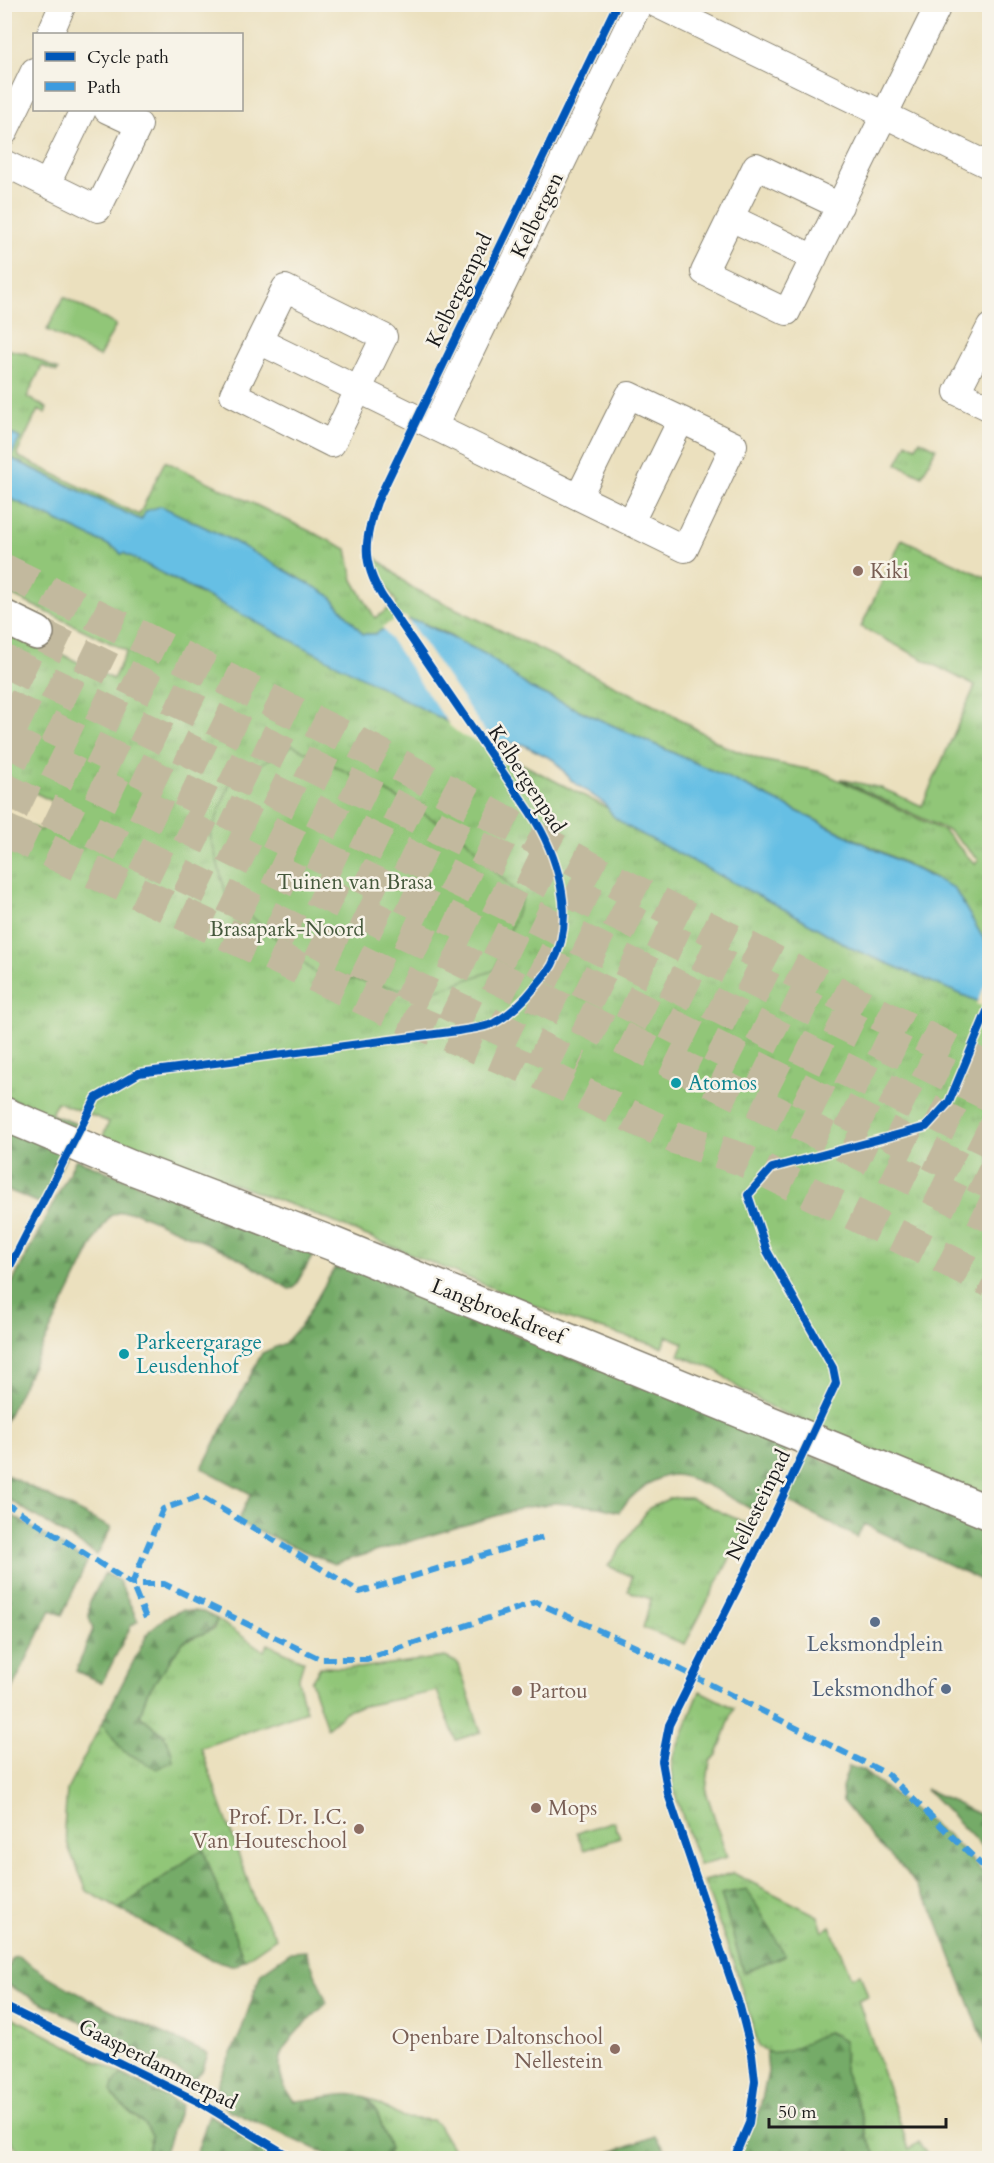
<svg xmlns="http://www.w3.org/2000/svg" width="994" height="2163" font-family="Cardo,serif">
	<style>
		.grass { fill: url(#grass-tufts); stroke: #56714a; stroke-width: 1.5; fill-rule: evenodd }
		.forest { fill: url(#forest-firs); stroke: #486442; stroke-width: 1.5 }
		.garden { fill: #91c678; stroke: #56714a; stroke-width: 1.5 }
		.water { fill: #66bfe4; stroke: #416e80; stroke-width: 1.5 }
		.pier { fill: #ebe0be }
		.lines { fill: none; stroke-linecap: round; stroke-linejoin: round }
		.highway-tunnel { stroke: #c2b99e; stroke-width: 33; stroke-dasharray: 33 16; stroke-linecap: butt }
		.street-casing { stroke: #847e6d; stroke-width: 28 }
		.primary-casing { stroke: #847e6d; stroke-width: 36 }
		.highway-casing { stroke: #847e6d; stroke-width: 36 }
		.street { stroke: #fff; stroke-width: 26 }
		.primary { stroke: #fff; stroke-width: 33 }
		.highway { stroke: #fff; stroke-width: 33 }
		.quiet { stroke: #3c9bdf; stroke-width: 6; stroke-dasharray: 12 6; stroke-linecap: butt }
		.cycleway-casing { stroke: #f7f3e8; stroke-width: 11 }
		.cycleway { stroke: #0057b8; stroke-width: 8 }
		.education-dot { fill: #8d6e63; stroke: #f7f3e8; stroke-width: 2 }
		.culture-dot { fill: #0f9aa8; stroke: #f7f3e8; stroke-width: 2 }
		.service-dot { fill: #5c6f8a; stroke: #f7f3e8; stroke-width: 2 }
		.labels { text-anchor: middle; stroke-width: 5; stroke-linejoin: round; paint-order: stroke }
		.street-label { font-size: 21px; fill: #1c1c1c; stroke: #f7f3e8 }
		.education-label { font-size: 21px; fill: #785e54; stroke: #f7f3e8; text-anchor: start }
		.park-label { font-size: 21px; fill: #45583c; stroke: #f7f3e8 }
		.culture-label { font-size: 21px; fill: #0d838f; stroke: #f7f3e8; text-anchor: start }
		.service-label { font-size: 21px; fill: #4e5e75; stroke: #f7f3e8 }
	</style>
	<defs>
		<pattern id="grass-tufts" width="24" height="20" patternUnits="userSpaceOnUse" patternTransform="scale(1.5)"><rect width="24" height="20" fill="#91c678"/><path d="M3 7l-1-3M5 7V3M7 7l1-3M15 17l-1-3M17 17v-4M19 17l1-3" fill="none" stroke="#7caa67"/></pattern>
		<pattern id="forest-firs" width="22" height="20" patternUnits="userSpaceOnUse" patternTransform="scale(1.5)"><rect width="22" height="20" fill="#74ab68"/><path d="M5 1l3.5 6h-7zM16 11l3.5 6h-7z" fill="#5e8a55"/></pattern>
	</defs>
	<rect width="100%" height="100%" fill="#f7f3e8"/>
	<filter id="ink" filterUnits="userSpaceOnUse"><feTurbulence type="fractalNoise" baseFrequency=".0167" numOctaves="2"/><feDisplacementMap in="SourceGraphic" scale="12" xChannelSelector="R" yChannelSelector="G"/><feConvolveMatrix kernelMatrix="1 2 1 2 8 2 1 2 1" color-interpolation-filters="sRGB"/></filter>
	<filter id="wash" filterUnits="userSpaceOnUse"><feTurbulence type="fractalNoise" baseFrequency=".008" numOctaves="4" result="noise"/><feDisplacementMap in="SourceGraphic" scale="24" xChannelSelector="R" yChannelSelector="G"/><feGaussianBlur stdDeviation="1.35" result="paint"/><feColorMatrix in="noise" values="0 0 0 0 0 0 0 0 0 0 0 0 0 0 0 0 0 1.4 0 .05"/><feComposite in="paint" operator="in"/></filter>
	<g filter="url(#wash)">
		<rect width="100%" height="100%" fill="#ebe0be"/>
		<path class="grass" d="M5,349L25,353L58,370L57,372L42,366L27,397L47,408L45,413L38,410L18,452L19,457L139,515L165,461L347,549L353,580L375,618L397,603L380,577L374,556L411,587L665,710L724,746L761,760L822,772L944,831L975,864L979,860L949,831L840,779L881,788L922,806L975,686L861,627L902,539L989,579V948L936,878L733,780L530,688L446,633L420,622L403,619L375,634H363L329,595L233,541L161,506L141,520L9,457L20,438L5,431Z
			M920,440L936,448L922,476L897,464L907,443L916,447Z
			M5,496L117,549L121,554L124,553L197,592L321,651L522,764L989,1003V1499L774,1409L737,1387L716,1370L679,1355L684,1343L667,1336L662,1347L567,1319L302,1209L103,1136L109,1122L57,1102L50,1116L5,1098L4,813L41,831L54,802L5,778V627L113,679L127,651L5,592Z
			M670,1498H690L748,1524L685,1644L643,1628L651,1599L628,1591L632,1577L608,1566L649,1508Z
			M217,1619L264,1651L268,1644L304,1661L298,1680L306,1711L201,1748L255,1901L276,1938L244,1960L203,1849L119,1909L87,1891L69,1849L64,1828L67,1790L102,1723L123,1751L165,1735L140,1716L147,1693L183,1642L214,1629Z
			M445,1657L458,1663L481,1732L456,1740L437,1691L349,1709L327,1728L311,1681L320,1667L358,1668Z
			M700,1691L734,1708L717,1755L710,1761L706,1791L727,1857L699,1865L673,1788L672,1760Z
			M614,1821L620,1838L584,1850L577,1833Z
			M733,1873L818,1916L823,1931L830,1926L851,1977L860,1974L868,1996L858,2000L909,2149L919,2142L929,2158H878L868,2140L860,2110L844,2071L845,2052L837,2035L828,2032C807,2039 781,2066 759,2047L735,1967L704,1881ZM747,1889L785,1955L744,1973L722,1894Z
			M4,2013L122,2074L114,2084L129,2112L147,2126L152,2135L146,2158L23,2157L5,2133Z
			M366,2097L403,2118L432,2120L438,2125L458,2158H385L390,2149L377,2112Z"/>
		<path class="forest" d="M4,1096L82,1126L42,1204L5,1189Z
			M76,1159L313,1255L294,1288L289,1289L232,1254L134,1212H120L110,1216L98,1234L5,1422V1297Z
			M338,1262L789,1446L755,1511C735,1501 695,1475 673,1475C653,1476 630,1496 619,1512L599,1507L555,1503L522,1508L334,1564L237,1522L251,1494L202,1468L262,1353L285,1343L302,1324Z
			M808,1454L989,1528V1584L864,1524L857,1537L784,1499Z
			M5,1474L111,1528L97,1555L5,1497Z
			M5,1511L87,1562L62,1615L51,1610L5,1703Z
			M105,1573L119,1581L138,1621L131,1626L102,1683L76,1671L93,1629L89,1617V1604Z
			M182,1610L203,1612L217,1619C211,1637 197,1632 183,1642L147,1693L140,1716C158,1729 171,1737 173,1761L157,1769L123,1751L102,1723L149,1631L166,1617Z
			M849,1766L863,1771L953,1840L989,1879V2054L932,1908L906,1871L875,1841L843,1802L842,1787Z
			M926,1789L989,1819V1854Z
			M203,1849L244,1960L235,1966L207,1958L119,1909Z
			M747,1889L785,1955L744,1973L721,1894Z
			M306,1951L327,2003C295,2034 259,2057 294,2101C317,2100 346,2090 366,2097L377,2112L390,2149L385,2158H335L227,2109L217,2095L218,2082L240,2034L261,1973L291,1952Z
			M18,1956C75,1998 144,2024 208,2054L202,2071L194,2079L5,1984V1976L13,1957Z
			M828,2032L844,2041V2071L860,2110L868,2140L878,2158H737L760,2108L768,2072L766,2052C792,2055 805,2040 828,2032Z
			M122,2074L181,2105L163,2158H146L152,2135C142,2116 120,2110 111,2091L113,2084Z
			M209,2115H210L282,2158H195Z
			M655,2136L672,2158H595Z"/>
		<path class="garden" d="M64,297L116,325L99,357L47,330Z
			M292,745L389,793L466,839L522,899L495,970L426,994L314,972L226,894L210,835L230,783Z"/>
		<path class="water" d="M5,431L20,438L10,458L141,520L146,511L161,506L233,541L329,595L363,634H375L403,619L420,622L485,654L530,688L733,780L954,888L989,948V1006L853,949L793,914L628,827L613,816L605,804L572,781L554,760L522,744L484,741L124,553L121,554L117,549L5,496Z"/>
		<path class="pier" d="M402,616L406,617L493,743L483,744L462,736L450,726L382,627Z
			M990,975V1009L976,1004Z"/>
	</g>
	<g filter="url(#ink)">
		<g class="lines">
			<path class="highway-tunnel" d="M4,570L371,750L619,883L990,1070
				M37,633L990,1095
				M4,661L642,969L990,1141
				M4,705L627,1003L990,1183
				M4,739L990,1216
				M4,789L579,1067
				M4,830L397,1014L542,1074L676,1138L741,1159L990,1281"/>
			<defs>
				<path id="street" d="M656,4L990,166
					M50,34L63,4
					M4,133L34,71
					M4,163L98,209L139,125L107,110
					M47,184L83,110
					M840,206L756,166L704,272L787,312L939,4
					M731,218L814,258
					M285,288L384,337L332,444L233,394Z
					M990,327L957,392L990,408
					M259,341L685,549L734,445L629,395L579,496
					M435,425L639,4
					M631,522L681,420"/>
				<path id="primary" d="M4,1114L130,1167L333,1244L990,1513"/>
				<path id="highway" d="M4,617L37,633"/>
			</defs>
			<use href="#street" class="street-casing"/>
			<use href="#primary" class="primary-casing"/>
			<use href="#highway" class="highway-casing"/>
			<use href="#street" class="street"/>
			<use href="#primary" class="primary"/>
			<use href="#highway" class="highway"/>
			<path class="quiet" d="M4,1502L132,1584H164L320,1659H367L536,1602L638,1648L887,1774L990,1873
				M146,1618L132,1584L163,1509L200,1496L360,1592L544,1537
				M4,2153L10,2158"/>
			<defs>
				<path id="cycleway" d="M4,1278L96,1098L139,1073L458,1031C469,1029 484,1028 494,1023C509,1015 525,1000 535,987C541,980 548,972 552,965C578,917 557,853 530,812L382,596C361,561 364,540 377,502L617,4
					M4,2006L201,2103L292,2158
					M734,2158L749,2123L755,2081L752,2054L740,2007L668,1794L662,1761L669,1725L775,1513L836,1383L833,1368L767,1251L748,1195L772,1168L926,1127L949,1102L990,1004"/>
			</defs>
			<use href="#cycleway" class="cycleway-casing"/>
			<use href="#cycleway" class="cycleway"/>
		</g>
	</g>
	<g class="education-dot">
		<circle cx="858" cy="571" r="6"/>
		<circle cx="517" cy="1691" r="6"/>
		<circle cx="536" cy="1808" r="6"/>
		<circle cx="359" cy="1829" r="6"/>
		<circle cx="615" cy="2049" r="6"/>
	</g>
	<g class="culture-dot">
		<circle cx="676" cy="1083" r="6"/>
		<circle cx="124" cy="1354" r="6"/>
	</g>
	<g class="service-dot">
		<circle cx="875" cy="1622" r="6"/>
		<circle cx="946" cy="1689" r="6"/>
	</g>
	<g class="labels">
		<g class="street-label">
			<text transform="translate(537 215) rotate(-64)" y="7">Kelbergen</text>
			<text transform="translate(459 290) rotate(-64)" y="7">Kelbergenpad</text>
			<text transform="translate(527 779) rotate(57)" y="7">Kelbergenpad</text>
			<text transform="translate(498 1311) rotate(22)" y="7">Langbroekdreef</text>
			<text transform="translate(758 1505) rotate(-64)" y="7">Nellesteinpad</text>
			<text transform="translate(158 2064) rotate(27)" y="7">Gaasperdammerpad</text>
		</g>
		<g class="education-label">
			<text x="870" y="578">Kiki</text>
			<text x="529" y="1698">Partou</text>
			<text x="548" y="1815">Mops</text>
			<text x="347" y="1824" text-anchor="end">Prof. Dr. I.C.<tspan x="347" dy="24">Van Houteschool</tspan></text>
			<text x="603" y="2044" text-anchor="end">Openbare Daltonschool<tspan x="603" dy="24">Nellestein</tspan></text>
		</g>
		<g class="park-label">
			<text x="355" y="889">Tuinen van Brasa</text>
			<text x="287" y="936">Brasapark-Noord</text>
		</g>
		<g class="culture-label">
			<text x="688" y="1090">Atomos</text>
			<text x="136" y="1349">Parkeergarage<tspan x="136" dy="24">Leusdenhof</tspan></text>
		</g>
		<g class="service-label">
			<text x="875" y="1651">Leksmondplein</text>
			<text x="934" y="1696" text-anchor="end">Leksmondhof</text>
		</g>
	</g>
	<rect width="994" height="2163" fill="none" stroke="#f7f3e8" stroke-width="24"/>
	<rect x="33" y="33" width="210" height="78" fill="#f7f3e8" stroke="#9f9d96" stroke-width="1.5"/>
	<rect x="45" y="52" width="30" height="9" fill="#0057b8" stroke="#9f9d96" stroke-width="1.5"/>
	<text x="87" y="63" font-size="18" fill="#1c1c1c">Cycle path</text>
	<rect x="45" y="82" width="30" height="9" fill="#3c9bdf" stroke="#9f9d96" stroke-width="1.5"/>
	<text x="87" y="93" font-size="18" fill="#1c1c1c">Path</text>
	<path d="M769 2118v9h177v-9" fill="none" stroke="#1c1c1c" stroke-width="3"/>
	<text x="778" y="2118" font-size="18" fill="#1c1c1c" stroke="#f7f3e8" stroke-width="4.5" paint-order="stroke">50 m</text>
</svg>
